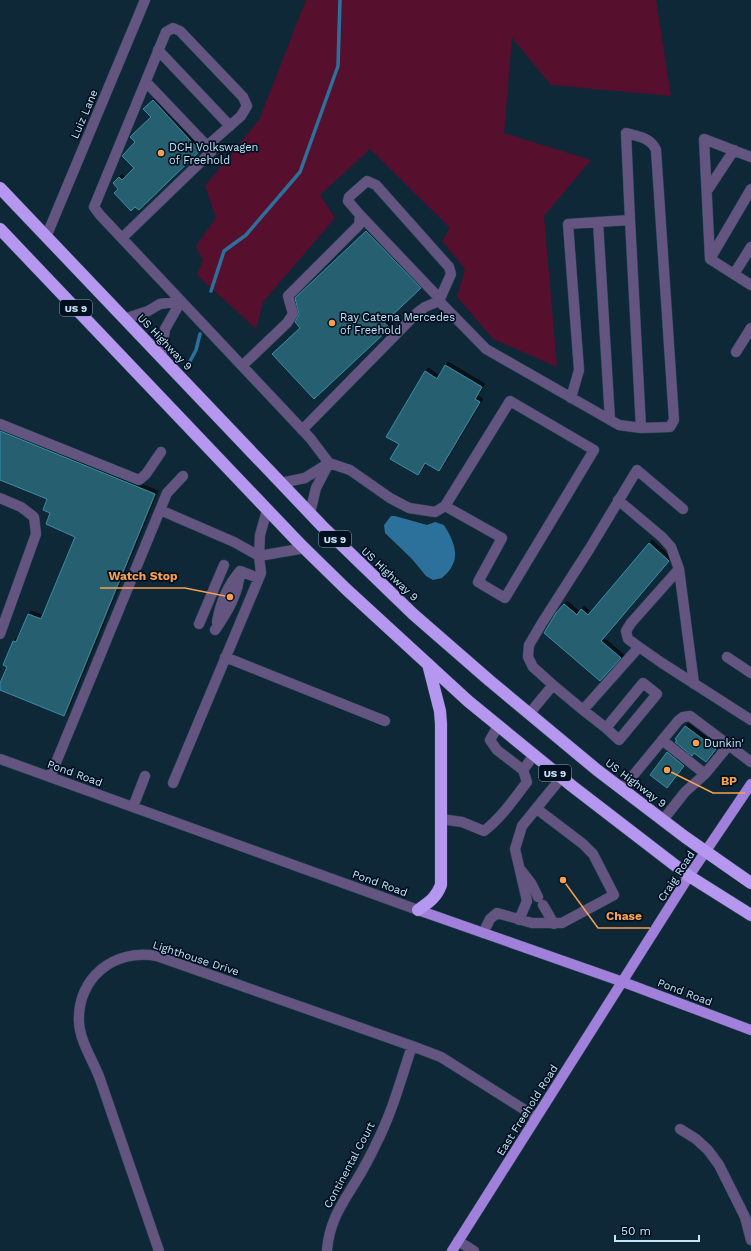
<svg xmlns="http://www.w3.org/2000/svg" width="751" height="1251" font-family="'Work Sans',sans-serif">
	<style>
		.green { fill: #570f2e }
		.water { fill: #2c719c }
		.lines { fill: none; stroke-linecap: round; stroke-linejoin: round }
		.stream { stroke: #2c719c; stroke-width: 3.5 }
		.building { fill: #276070; stroke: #388da5; filter: url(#shadow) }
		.minor-casing { stroke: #2b4657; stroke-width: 11 }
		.major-casing { stroke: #2b4657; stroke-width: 11 }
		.highway-casing { stroke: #2b4657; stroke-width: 13 }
		.minor { stroke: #635480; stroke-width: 10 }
		.major { stroke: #a180db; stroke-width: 10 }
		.highway { stroke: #b697ef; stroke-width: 12 }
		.poi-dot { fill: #fa9f4f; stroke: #00101f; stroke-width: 1.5 }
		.labels { text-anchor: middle; stroke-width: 3.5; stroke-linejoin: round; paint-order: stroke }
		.shield { fill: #00101f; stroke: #8ba4b8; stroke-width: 1 }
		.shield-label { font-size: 10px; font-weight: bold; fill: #c6e4fa }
		.street-label { font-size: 11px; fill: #c6e4fa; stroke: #00101f }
		.poi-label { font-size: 11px; fill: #c6e4fa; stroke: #00101f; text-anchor: start }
		.leader { fill: none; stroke: #fa9f4f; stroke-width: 1.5 }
		.callout-dot { fill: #fa9f4f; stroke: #00101f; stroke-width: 1.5 }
		.callout-label { font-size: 12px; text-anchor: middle; font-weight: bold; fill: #fa9f4f; stroke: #00101f; stroke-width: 3.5; stroke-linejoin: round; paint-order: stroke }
	</style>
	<defs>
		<filter id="shadow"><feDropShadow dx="3" dy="-3" stdDeviation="0" flood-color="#0009"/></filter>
	</defs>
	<rect width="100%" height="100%" fill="#0e2838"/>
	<path class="green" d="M306,0H656L671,96L551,85L512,38L504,133L591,160L544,216L557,367L493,339L457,297L465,269L442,241L450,228L370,149L320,195L335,218L263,302L256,329L197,275L203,260L196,246L216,218L205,186L259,120Z"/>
	<path class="water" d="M391,516H395L427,525L435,522L444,525C451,536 460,553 452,566C450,571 445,575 442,578L433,580L426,576L412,559L385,533L384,525Z"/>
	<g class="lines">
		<path class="stream" d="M211,291L224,251L246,235L300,172L338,66L340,0
			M188,365L196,350L200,334"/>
	</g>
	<path class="building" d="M153,100L200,151L139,210L135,207L131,211L114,193L118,189L113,183L119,177L122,180L134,168L122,156L135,142L130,137L151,117L143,109Z
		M366,231L421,288L384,323L390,328L314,399L272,354L300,328L295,322L299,315L295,298Z
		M445,365L482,387L475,399L480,402L439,471L425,463L418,475L390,459L399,444L386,437L425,371L437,379Z
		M0,431L155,494L64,716L0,690V683L7,667L3,665L13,641L16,642L28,614L41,619L75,537L46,524L50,513L43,510L47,499L0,480Z
		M649,543L669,561L601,641L621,658L600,681L544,633L556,613L564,604L577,615L581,609L588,615Z
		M685,726L716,749L706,762L694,753L692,756L675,742L677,740L675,739Z
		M667,752L684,766L667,788L650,775Z"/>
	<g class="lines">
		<defs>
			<path id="minor" d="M158,50L230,126
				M146,82L207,146
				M751,157L704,139L710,259L751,285
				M707,191L734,150
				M360,215L440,299
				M630,220L641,428
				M598,222L610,420
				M46,237L145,0
				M122,238L211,152L207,146L241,116L247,106L243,97L180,31L173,28L166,32L94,207L100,215L310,438L329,463L350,470L390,498L409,508L435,512L445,506L510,401L594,450L505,598L478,582L502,538L445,506
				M710,259L751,189
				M734,274L751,247
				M124,319L148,311L160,304L181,301L165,329L161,357
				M736,352L751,328
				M242,366L287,323L293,314L288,296L359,225L360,215L348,201L349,197L367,181L376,185L449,267L451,274L439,301L486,349L619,425L641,428L670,427L674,420L656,150C651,138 638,136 626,133L630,220L568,224L579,370L571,398
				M0,424L139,480L146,474L161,452
				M302,430L417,313L425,307L439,301
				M281,483L305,478L329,463
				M0,498L21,507L34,517L36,534L0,634
				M160,510L234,542L259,556L261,573L173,783
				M267,510L260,535L259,556L305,548
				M310,513L316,488L329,463
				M679,569L694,684
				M240,571L258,578
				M217,622C220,604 228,585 240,571
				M199,624L224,565
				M215,630C227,613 239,593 240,571
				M639,647L662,663L751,720
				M225,657L385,721
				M727,657L751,673
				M553,685L583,710L639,647L628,639L626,631L631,623L679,569L671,547L662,537L618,500
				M583,710L606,728L619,740L657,694L643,683L606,728
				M529,714L553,685L533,667L528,657L529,645L542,623L590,548L637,470L683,509
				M662,740L705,774
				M0,759L418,910
				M523,770L534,755
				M50,777L167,493L183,476
				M622,789L678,721L683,717L690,716L751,762
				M133,807L145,776
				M441,819L462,822L484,831C501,818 514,799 527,782L523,770L497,750L490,740L498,726
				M663,820L685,792L705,774L728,746
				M521,870L531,883L538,897
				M543,905L554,924
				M519,920L527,901L515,849L522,826L561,778
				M483,933L490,919L497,913L532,923H562L614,895L593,854L583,844L537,809
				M680,1129L696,1139L708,1150L719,1165L745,1217L751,1240
				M458,1241L474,1251
				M327,1250C330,1216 346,1199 362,1171C367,1162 372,1153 376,1144C392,1113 401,1079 412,1046
				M159,1251C139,1194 120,1136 100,1079C93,1060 80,1042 79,1022C77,978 114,948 157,956L412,1046L441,1057L536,1117"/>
			<path id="major" d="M418,910L623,982L751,1030
				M452,1251L689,876L751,784"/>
			<path id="highway" d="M0,188L322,526L413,614L490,681L597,770L685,837L751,883
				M0,229L299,543L346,589L468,701L572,786L689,876L751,915
				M418,910C429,902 436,898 441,885V724L440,711L428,664"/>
		</defs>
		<use href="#minor" class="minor-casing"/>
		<use href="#major" class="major-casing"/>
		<use href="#highway" class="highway-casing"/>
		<use href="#minor" class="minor"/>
		<use href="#major" class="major"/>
		<use href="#highway" class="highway"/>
	</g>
	<g class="poi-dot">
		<circle cx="161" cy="153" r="4"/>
		<circle cx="332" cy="323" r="4"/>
		<circle cx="696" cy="743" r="4"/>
	</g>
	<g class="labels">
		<g class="shield">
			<rect x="60" y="300" width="32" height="16" rx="3"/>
			<rect x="319" y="531" width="32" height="16" rx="3"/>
			<rect x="539" y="765" width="32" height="16" rx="3"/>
		</g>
		<g class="shield-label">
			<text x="76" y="312">US 9</text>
			<text x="335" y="543">US 9</text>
			<text x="555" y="777">US 9</text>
		</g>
		<g class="street-label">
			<text transform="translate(84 114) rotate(-67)" y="4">Luiz Lane</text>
			<text transform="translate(165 342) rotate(46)" y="4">US Highway 9</text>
			<text transform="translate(390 574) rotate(43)" y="4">US Highway 9</text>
			<text transform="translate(75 773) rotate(20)" y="4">Pond Road</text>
			<text transform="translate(636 783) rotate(37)" y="4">US Highway 9</text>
			<text transform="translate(676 876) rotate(-57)" y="4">Craig Road</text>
			<text transform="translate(380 883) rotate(20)" y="4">Pond Road</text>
			<text transform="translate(196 958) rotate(18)" y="4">Lighthouse Drive</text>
			<text transform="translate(685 992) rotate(21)" y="4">Pond Road</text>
			<text transform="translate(527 1110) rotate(-58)" y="4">East Freehold Road</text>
			<text transform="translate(349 1165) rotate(-62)" y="4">Continental Court</text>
		</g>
		<g class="poi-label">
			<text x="169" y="151">DCH Volkswagen<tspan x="169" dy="13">of Freehold</tspan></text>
			<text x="340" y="321">Ray Catena Mercedes<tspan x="340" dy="13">of Freehold</tspan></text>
			<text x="704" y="747">Dunkin'</text>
		</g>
	</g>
	<path class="leader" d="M230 597L185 588H100M667 770L713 793H745M563 880L598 928H650"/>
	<g class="callout-dot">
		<circle cx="230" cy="597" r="4"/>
		<circle cx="667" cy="770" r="4"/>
		<circle cx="563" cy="880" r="4"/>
	</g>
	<g class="callout-label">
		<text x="143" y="580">Watch Stop</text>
		<text x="729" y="785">BP</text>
		<text x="624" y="920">Chase</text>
	</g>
	<path d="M615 1235v6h84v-6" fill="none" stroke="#c6e4fa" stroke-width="2"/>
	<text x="621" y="1235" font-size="12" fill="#c6e4fa" stroke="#00101f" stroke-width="3" paint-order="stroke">50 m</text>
</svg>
